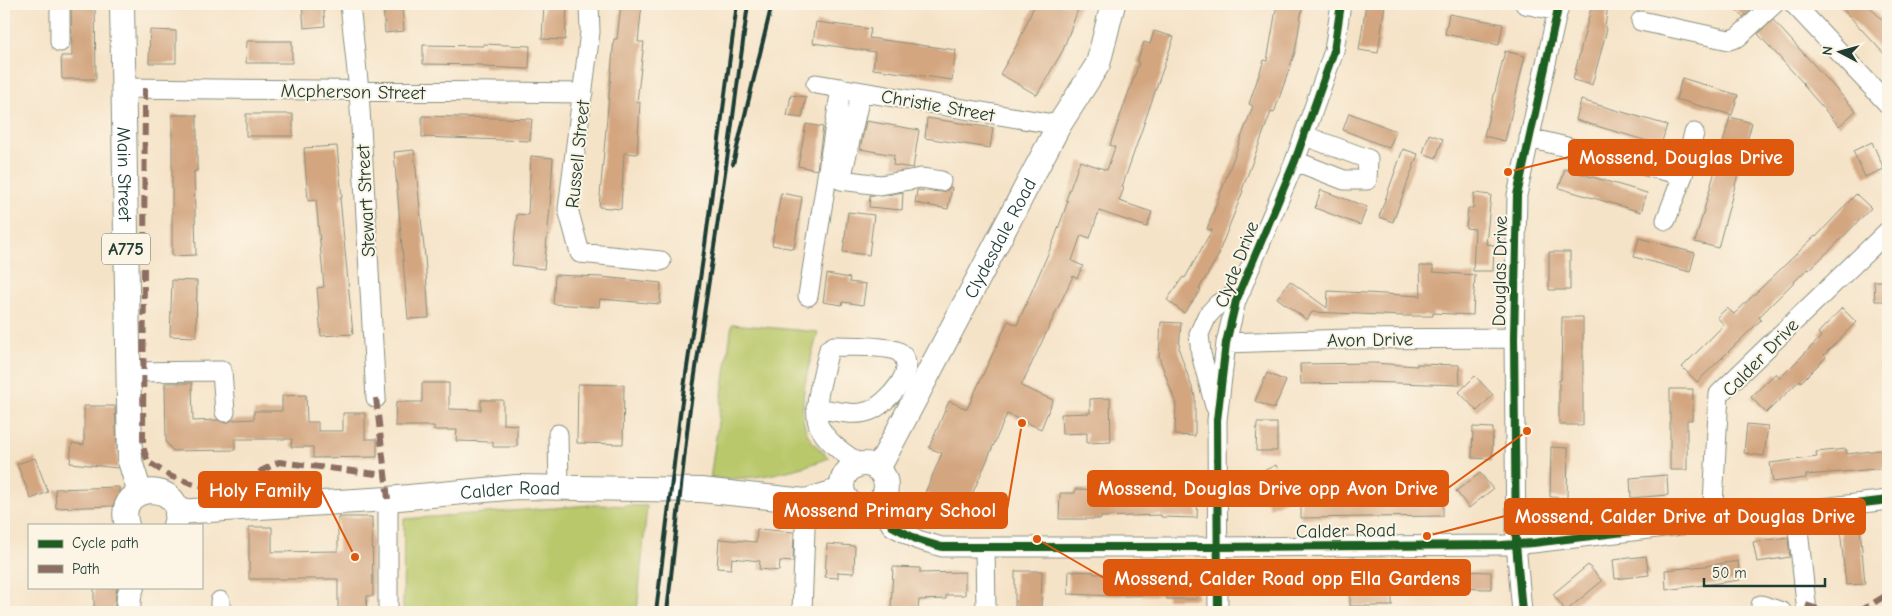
<svg xmlns="http://www.w3.org/2000/svg" width="1892" height="616" font-family="'Comic Neue',sans-serif">
	<style>
		.green { fill: #b9c86b; stroke: #6c8250 }
		.building { fill: #d3a680 }
		.lines { fill: none; stroke-linecap: round; stroke-linejoin: round }
		.minor-casing { stroke: #8a907e; stroke-width: 21 }
		.major-casing { stroke: #8a907e; stroke-width: 26 }
		.minor { stroke: #fff; stroke-width: 19 }
		.major { stroke: #fff; stroke-width: 24 }
		.rail { stroke: #1f3d34; stroke-width: 4 }
		.quiet { stroke: #8d6e63; stroke-width: 6; stroke-dasharray: 12 6; stroke-linecap: butt }
		.cycleway-casing { stroke: #fcf5e5; stroke-width: 11 }
		.cycleway { stroke: #1b5e20; stroke-width: 8 }
		.labels { text-anchor: middle; stroke-width: 4; stroke-linejoin: round; paint-order: stroke }
		.shield { fill: #fcf5e5; stroke: #617469; stroke-width: 1 }
		.shield-label { font-size: 18px; font-weight: bold; fill: #1f3d34 }
		.street-label { font-size: 19px; fill: #1f3d34; stroke: #fcf5e5 }
		.leader { fill: none; stroke: #de580e; stroke-width: 2 }
		.callout-dot { fill: #de580e; stroke: #fcf5e5; stroke-width: 2 }
		.callout { fill: #de580e; stroke: #de580e; stroke-width: 2 }
		.callout-label { font-size: 20px; text-anchor: middle; font-weight: bold; fill: #fff }
	</style>
	<rect width="100%" height="100%" fill="#fcf5e5"/>
	<filter id="ink" filterUnits="userSpaceOnUse"><feTurbulence type="fractalNoise" baseFrequency=".02" numOctaves="2"/><feDisplacementMap in="SourceGraphic" scale="10" xChannelSelector="R" yChannelSelector="G"/><feConvolveMatrix kernelMatrix="1 2 1 2 8 2 1 2 1" color-interpolation-filters="sRGB"/></filter>
	<filter id="wash" filterUnits="userSpaceOnUse"><feTurbulence type="fractalNoise" baseFrequency=".0096" numOctaves="4" result="noise"/><feDisplacementMap in="SourceGraphic" scale="20" xChannelSelector="R" yChannelSelector="G"/><feGaussianBlur stdDeviation="1.12" result="paint"/><feColorMatrix in="noise" values="0 0 0 0 0 0 0 0 0 0 0 0 0 0 0 0 0 1.4 0 .05"/><feComposite in="paint" operator="in"/></filter>
	<g filter="url(#wash)">
		<rect width="100%" height="100%" fill="#f5e3c8"/>
		<path class="green" d="M732,324L818,332C811,360 794,408 808,435C813,444 822,451 829,458C789,473 753,480 710,479Z
			M591,505L647,506L637,612H403L404,519Z"/>
		<g id="blocks">
			<path class="building" d="M71,4H95L96,79H62L61,56H72Z
				M302,4H323L325,26L304,28Z
				M383,4H402L404,31L385,33Z
				M544,4H567L565,40L542,39Z
				M621,4H642L638,42H644L637,102H640L637,154L624,153L621,209L599,207L614,39H617Z
				M1035,4H1080L1063,50L1037,95L1000,74L1018,43Z
				M1277,4H1303L1295,52L1274,113L1271,112L1242,190L1243,191L1219,252L1220,253L1199,289L1201,290L1184,313L1167,300L1183,277L1185,278L1212,230L1207,229L1253,106L1249,104L1264,60L1267,61Z
				M1366,4H1385L1378,53L1359,50Z
				M1592,4H1608L1605,28L1607,29L1592,85L1573,80Z
				M1731,4H1758L1743,17Z
				M1838,4H1867L1888,26V58Z
				M1449,14L1503,24L1499,45L1445,34Z
				M1773,20L1856,111L1839,126L1803,85L1804,84L1758,34Z
				M816,22L871,29L869,38L956,50L952,80L873,69L875,52L813,43Z
				M150,30L176,31V63H149Z
				M1154,31L1174,37L1122,187L1124,188L1119,201L1152,212L1147,227L1099,211L1090,238L1081,235L1072,261L1083,266L1077,278L1073,276L1021,386L1053,400L1041,429L1007,414L965,511L925,493L942,453L929,448L949,401L967,409L1008,321L1017,325L1054,240L1068,201L1066,200L1080,161L1107,170L1115,147L1110,145L1139,63L1137,62L1144,42L1150,44Z
				M247,41H292V63H246Z
				M483,44L530,46L529,69L483,67V65L423,64V45L483,46Z
				M1505,51L1525,56L1505,141L1484,136Z
				M1682,78L1738,95L1732,115L1676,99Z
				M791,95L806,97L802,118L787,116Z
				M1581,100L1667,125L1661,145L1576,120Z
				M1349,113L1396,131L1389,148L1343,130Z
				M246,114H293V136H246Z
				M172,115H197V171H194L196,255L172,256Z
				M422,116L532,119L530,141L422,137Z
				M1730,117L1752,123L1718,248L1695,242Z
				M927,118L993,128L990,148L925,138Z
				M866,121L919,130L913,168L893,165L894,155L860,149Z
				M806,124L823,127L817,170L798,166Z
				M1429,134L1443,139L1436,158L1423,153Z
				M1872,142L1884,169L1865,177L1853,151Z
				M337,146L342,198H340L353,334L321,336L317,288L324,287L316,200L308,201L304,148Z
				M1403,149L1418,154L1393,222L1379,217Z
				M414,150L425,257L429,318L408,319L394,152Z
				M531,156L553,158L550,207L544,269L512,265L517,214L528,215Z
				M1565,169L1647,193L1641,212L1559,188Z
				M950,187L952,188L948,209L915,203L917,190L940,192L946,191Z
				M1321,190L1367,207L1360,225L1315,208Z
				M903,192L902,210L869,207L870,195L882,196Z
				M781,193L802,197L794,249L772,245Z
				M1474,193L1491,195L1486,244L1494,245L1493,271H1473L1475,229L1466,228L1468,208H1473Z
				M1856,194L1871,208L1838,242L1809,270L1807,269L1759,317L1761,320L1697,382L1682,367L1724,325L1717,317L1727,308L1734,314L1815,236L1816,237Z
				M848,212L874,215L869,255L843,252Z
				M1639,238L1695,253L1690,272L1634,257Z
				M1549,252H1570V290H1549Z
				M1420,266H1433V272L1475,275L1473,315L1433,313V316H1404L1312,312L1307,320L1277,298L1290,281L1327,308L1328,291L1421,296Z
				M827,274L850,278L849,282L866,284L863,305L843,302L842,305L823,302Z
				M555,275L601,277L661,283L660,304L600,299L599,307L553,304Z
				M172,280L197,281L196,337L170,336Z
				M1874,281H1888V301H1875Z
				M1842,308L1856,322L1824,355L1826,357L1801,382L1800,380L1766,413L1751,397L1776,373L1780,378L1821,337L1818,333Z
				M1562,317H1583V425H1559V380H1561Z
				M1161,322L1181,323L1179,350L1195,396V436L1175,435L1176,404L1159,357Z
				M1374,363L1417,366V364L1459,365L1460,385L1366,382V383L1301,384L1300,364Z
				M1267,373L1286,381L1274,409L1255,401Z
				M1475,376L1493,395L1477,411L1459,392Z
				M165,383H192L193,421L218,420L226,423L233,420L254,419V411H282V396L306,395L307,422H318V431H343V413H365V439H377V457L313,458V447H291L292,439H235V450L173,451L166,442Z
				M422,383H449V409L481,410V400H503V424L517,425V447H493V442L456,441L457,430H434V426H395L396,402H422Z
				M578,384L624,385L623,444L577,443Z
				M1670,389H1693L1692,420H1687V470H1670Z
				M1110,398L1111,442L1087,443V433L1062,434L1061,414L1090,413V399Z
				M84,406H115L118,468L70,463L72,443L84,445Z
				M1257,423H1277V451H1256Z
				M1747,424L1768,426L1764,456L1744,453Z
				M1473,427L1493,428L1492,459L1472,458Z
				M1551,447L1568,448L1567,498L1550,497Z
				M1846,449L1847,454L1888,449V468L1806,475V478L1773,482L1770,463L1817,457L1816,452Z
				M35,458L48,492L31,499L17,464Z
				M1276,465L1291,498L1270,508L1255,475Z
				M1480,473L1493,489L1469,508L1456,491Z
				M1667,475L1668,495L1631,498L1630,478Z
				M1169,484H1184V491H1198L1197,518L1161,517V515L1101,517V519H1059L1060,493H1075V489L1130,491V495L1169,494Z
				M119,487V493L113,506L56,508L55,489Z
				M1365,495V496L1443,495V516L1301,518V497Z
				M338,517H372L373,596H367L366,612H338V579H249V527H272V552L338,551Z
				M1860,527L1865,584L1846,585L1840,529Z
				M757,529L794,532L793,562L780,561L779,571L759,569L760,561L732,558L731,569L717,568L719,539L756,542Z
				M1788,537L1790,557L1757,562L1753,542Z
				M827,544L855,546L854,573L838,572V578L825,577Z
				M1646,556L1649,575L1615,579L1613,560Z
				M1738,561L1740,580L1666,590L1665,570L1705,566Z
				M1588,565L1602,581L1566,611L1553,594Z
				M893,567L920,568V573L965,572V595H946V599L919,600L918,610L891,609Z
				M1167,569H1197V599H1167V595L1116,596L1068,594L1069,571L1094,572V574L1167,572Z
				M1015,571H1042L1041,612H1015Z
				M1456,571L1491,572V589L1438,588V593H1411V574L1456,573Z
				M1350,582H1392V606H1350Z
				M94,587H117L114,611H94Z"/>
		</g>
	</g>
	<g filter="url(#ink)">
		<use href="#blocks" fill-opacity="0" stroke="#8a907e" stroke-width="1"/>
		<g class="lines">
			<defs>
				<path id="minor" d="M350,4L359,91L376,398
					M589,4L590,32L568,209L580,253L661,261
					M1525,4L1558,11
					M1794,4L1888,104
					M1641,21L1729,40L1738,37L1774,4
					M60,42V4
					M816,84L1059,125
					M123,88L583,93
					M861,92L841,180L880,185L921,178L941,181
					M1529,138L1683,175
					M1295,161L1344,180H1367L1368,159L1305,136
					M1666,220L1683,175L1694,133
					M808,296L841,88
					M1226,343L1349,339L1514,338
					M128,372L222,371L225,412
					M1215,406L1201,354L1199,334L1207,316L1218,304L1241,291
					M816,408C832,410 854,417 869,411C886,405 921,368 899,352C891,346 846,346 834,346L829,349C825,369 810,411 820,428C829,444 846,455 860,464
					M558,434L559,488
					M878,504L892,526L918,540L942,547H1218L1502,545L1533,543L1888,500
					M1796,511L1807,612
					M1712,521L1719,394L1888,231
					M985,548L986,612
					M1761,605L1782,612
					M220,612V601
					M388,612V499
					M802,612L806,501
					M1218,612L1217,420L1226,343L1236,301L1295,161L1334,51L1341,4
					M1522,612L1516,544L1514,338L1517,195L1559,4"/>
				<g id="major">
					<path id="s1" d="M122,4L130,461L140,493"/>
					<circle cx="864" cy="486" r="22"/>
					<path id="s2" d="M878,469L1059,125L1098,64L1113,4"/>
					<path id="s3" d="M177,512L388,499L517,487L701,490L806,501L842,490"/>
					<path d="M127,525C113,479 191,481 175,525"/>
					<path d="M128,612L129,596L132,587"/>
				</g>
			</defs>
			<use href="#minor" class="minor-casing"/>
			<use href="#major" class="major-casing"/>
			<use href="#minor" class="minor"/>
			<use href="#major" class="major"/>
			<path class="rail" d="M733,164L772,4
				M656,612L680,415L705,245L737,4
				M667,612L689,415L730,139L748,4"/>
			<path class="quiet" d="M145,88L143,439L144,450L148,462L172,477L214,490L248,492L261,471L279,462L385,475
				M376,398L388,499
				M1806,605L1827,612
				M1859,612L1888,594"/>
			<defs>
				<path id="cycleway" d="M878,504L892,526L918,540L942,547H1218L1502,545L1533,543L1888,500
					M1218,612L1217,420L1226,343L1236,301L1295,161L1334,51L1341,4
					M1522,612L1516,544L1514,338L1517,195L1559,4"/>
			</defs>
			<use href="#cycleway" class="cycleway-casing"/>
			<use href="#cycleway" class="cycleway"/>
		</g>
	</g>
	<g class="labels">
		<rect class="shield" x="102" y="233.5" width="48" height="31" rx="4"/>
		<g class="shield-label">
			<text x="126" y="255">A775</text>
		</g>
		<g class="street-label">
			<text transform="translate(353 91) rotate(1)" y="7">Mcpherson Street</text>
			<text transform="translate(938 105) rotate(10)" y="7">Christie Street</text>
			<text transform="translate(577 154) rotate(-84)" y="7">Russell Street</text>
			<text dy="7" stroke="none"><textPath href="#s1" startOffset="170">Main Street</textPath></text>
			<text transform="translate(365 201) rotate(-93)" y="7">Stewart Street</text>
			<text dy="7" stroke="none"><textPath href="#s2" startOffset="261">Clydesdale Road</textPath></text>
			<text transform="translate(1236 264) rotate(-69)" y="7">Clyde Drive</text>
			<text transform="translate(1499 271) rotate(-89)" y="7">Douglas Drive</text>
			<text transform="translate(1370 339) rotate(-1)" y="7">Avon Drive</text>
			<text transform="translate(1760 357) rotate(-46)" y="7">Calder Drive</text>
			<text dy="7" stroke="none"><textPath href="#s3" startOffset="334">Calder Road</textPath></text>
			<text transform="translate(1346 530) rotate(-1)" y="7">Calder Road</text>
		</g>
	</g>
	<path class="leader" d="M1508 172L1569 157M1527 431L1448 488M355 557L321 490M1022 423L1007 510M1427 536L1505 516M1037 539L1104 578"/>
	<g class="callout-dot">
		<circle cx="1508" cy="172" r="5"/>
		<circle cx="1527" cy="431" r="5"/>
		<circle cx="355" cy="557" r="5"/>
		<circle cx="1022" cy="423" r="5"/>
		<circle cx="1427" cy="536" r="5"/>
		<circle cx="1037" cy="539" r="5"/>
	</g>
	<g class="callout">
		<rect x="1569" y="140" width="224" height="35" rx="5"/>
		<rect x="1088" y="471" width="360" height="35" rx="5"/>
		<rect x="199" y="472" width="122" height="35" rx="5"/>
		<rect x="774" y="493" width="233" height="35" rx="5"/>
		<rect x="1505" y="499" width="360" height="35" rx="5"/>
		<rect x="1104" y="560" width="366" height="35" rx="5"/>
	</g>
	<g class="callout-label">
		<text x="1681" y="164">Mossend, Douglas Drive</text>
		<text x="1268" y="495">Mossend, Douglas Drive opp Avon Drive</text>
		<text x="260" y="497">Holy Family</text>
		<text x="890" y="517">Mossend Primary School</text>
		<text x="1685" y="523">Mossend, Calder Drive at Douglas Drive</text>
		<text x="1287" y="585">Mossend, Calder Road opp Ella Gardens</text>
	</g>
	<rect width="1892" height="616" fill="none" stroke="#fcf5e5" stroke-width="20"/>
	<rect x="28" y="524" width="175" height="65" fill="#fcf5e5" stroke="#a4ab9e"/>
	<rect x="38" y="540" width="25" height="8" fill="#1b5e20" stroke="#a4ab9e"/>
	<text x="72" y="548" font-size="15" fill="#1f3d34">Cycle path</text>
	<rect x="38" y="565" width="25" height="8" fill="#8d6e63" stroke="#a4ab9e"/>
	<text x="72" y="574" font-size="15" fill="#1f3d34">Path</text>
	<g transform="translate(1840 52) rotate(276)" stroke="#fcf5e5" stroke-width="4" paint-order="stroke">
	<path d="M0-4L9 19L0 12L-9 19Z" fill="#1f3d34"/>
	<text y="-8" font-size="14" font-weight="bold" text-anchor="middle" fill="#1f3d34">N</text>
	</g>
	<path d="M1704 578v8h121v-8" fill="none" stroke="#1f3d34" stroke-width="2.5"/>
	<text x="1712" y="578" font-size="15" fill="#1f3d34" stroke="#fcf5e5" stroke-width="4" paint-order="stroke">50 m</text>
</svg>
